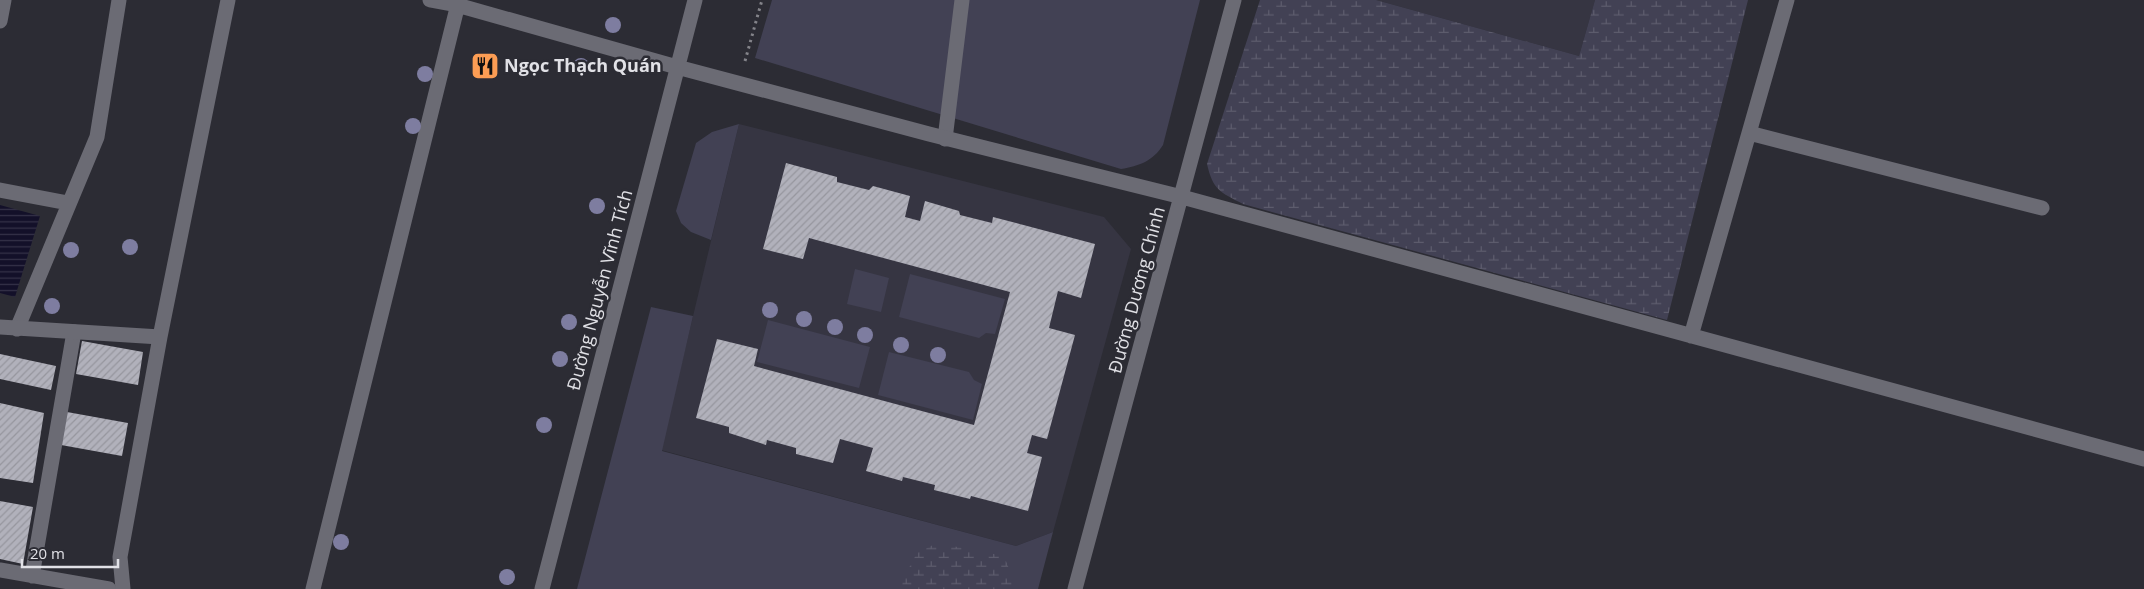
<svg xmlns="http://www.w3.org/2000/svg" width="2144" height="589" font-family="'Open Sans',sans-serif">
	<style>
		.built { fill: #363542 }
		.green { fill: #424154 }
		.wetland { fill: url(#wetland-marsh) }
		.water { fill: url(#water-rules) }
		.building { fill: url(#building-hatch) }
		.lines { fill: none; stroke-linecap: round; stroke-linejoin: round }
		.path { stroke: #84848a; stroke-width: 3; stroke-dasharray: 2.5 4; stroke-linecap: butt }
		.lane { stroke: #6b6b74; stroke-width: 15 }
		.street { stroke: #6b6b74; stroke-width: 15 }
		.tree { fill: #7e7da0 }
		.labels { text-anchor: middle; stroke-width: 5; stroke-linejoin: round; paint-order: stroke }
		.poi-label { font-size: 18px; font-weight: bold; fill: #e1e1e6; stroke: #2c2c34; text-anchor: start }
		.street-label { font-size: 18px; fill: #e1e1e6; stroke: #2c2c34 }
	</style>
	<defs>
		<pattern id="wetland-marsh" width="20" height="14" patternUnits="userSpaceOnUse" patternTransform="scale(1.25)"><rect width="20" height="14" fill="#424154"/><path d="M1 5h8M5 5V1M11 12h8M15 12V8" fill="none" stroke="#5d5c6d"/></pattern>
		<pattern id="water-rules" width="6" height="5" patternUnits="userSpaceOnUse" patternTransform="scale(1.25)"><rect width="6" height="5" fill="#131029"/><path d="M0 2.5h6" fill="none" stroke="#353248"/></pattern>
		<pattern id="building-hatch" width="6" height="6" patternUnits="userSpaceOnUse" patternTransform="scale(1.25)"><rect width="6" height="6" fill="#b1b1bb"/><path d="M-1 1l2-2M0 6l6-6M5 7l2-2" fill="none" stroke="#96969e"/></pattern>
	</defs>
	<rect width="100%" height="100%" fill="#2c2c34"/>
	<path class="built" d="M1376,0H1595L1579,56Z
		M739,124L1104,217L1131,249L1053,532L1016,546L661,450Z"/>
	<path class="green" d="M772,0H1200L1163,145C1153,161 1139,166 1121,169L755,58Z
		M739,124L711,240L691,232L681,223L676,211L696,143L712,132Z
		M855,269L889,278L881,312L847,304Z
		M910,274L1005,299L995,334L986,333L979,338L899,317Z
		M651,307L693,316L662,451L1016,546L1053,532L1038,589H577Z
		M768,320L870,347L859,388L757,362Z
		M889,352L969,372L974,380L982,384L973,420L878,395Z"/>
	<path class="wetland" d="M1260,0H1376L1579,56L1595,0H1748L1667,320L1243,204C1220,192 1213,190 1207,164Z
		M937,543L1004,556L1017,589H902L903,579L917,553Z"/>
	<path class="water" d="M0,205L40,216L15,297L0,293Z"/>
	<path class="building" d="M786,163L837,177V182L869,190L873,186L910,196L905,217L920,221L925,201L959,211L960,215L992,223L993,217L1095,244L1081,298L1058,291L1049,328L1075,335L1047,439L1032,435L1027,453L1042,457L1028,511L971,496L970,499L934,490L935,485L903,477L902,481L866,471L873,448L840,439L833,463L796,454V448L767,440L766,445L729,433V427L696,418L717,339L758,349L754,366L974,425L1010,292L809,238L803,259L763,249Z
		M82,341L143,352L138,385L76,374Z
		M0,354L56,366L51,390L0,379Z
		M0,403L44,413L33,483L0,478Z
		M67,412L128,423L122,456L61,445Z
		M0,501L33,507L23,564L0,559Z"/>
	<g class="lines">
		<path class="path" d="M745,61L762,0"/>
		<path class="lane" d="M0,21L4,0
			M945,139L962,0
			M0,190L68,203
			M17,329L97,137L119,0
			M0,570L109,589
			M32,576L74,332"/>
		<path class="street" d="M430,0L457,5L677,67L929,134L1182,197L2144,459
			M1749,133L2042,208
			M0,327L160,337
			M1691,336L1787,0
			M123,589L120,557L160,337L228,0
			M313,589L459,0
			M542,589L695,0
			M1075,589L1234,0"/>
	</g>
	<g class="tree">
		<circle cx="613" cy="25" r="8"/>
		<circle cx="581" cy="66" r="8"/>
		<circle cx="425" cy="74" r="8"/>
		<circle cx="413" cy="126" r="8"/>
		<circle cx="597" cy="206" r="8"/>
		<circle cx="130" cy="247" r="8"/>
		<circle cx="71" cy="250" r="8"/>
		<circle cx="52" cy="306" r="8"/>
		<circle cx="770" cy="310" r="8"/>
		<circle cx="804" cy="319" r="8"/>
		<circle cx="569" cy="322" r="8"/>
		<circle cx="835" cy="327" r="8"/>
		<circle cx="865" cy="335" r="8"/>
		<circle cx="901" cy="345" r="8"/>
		<circle cx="938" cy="355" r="8"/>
		<circle cx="560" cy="359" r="8"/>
		<circle cx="544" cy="425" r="8"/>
		<circle cx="341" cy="542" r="8"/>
		<circle cx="507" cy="577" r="8"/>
	</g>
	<defs>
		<symbol id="restaurant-square" viewBox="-11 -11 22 22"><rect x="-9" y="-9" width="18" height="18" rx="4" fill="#fc9d54" stroke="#2c2c34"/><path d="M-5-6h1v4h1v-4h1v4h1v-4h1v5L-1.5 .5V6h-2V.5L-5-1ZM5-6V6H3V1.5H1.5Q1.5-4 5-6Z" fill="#111"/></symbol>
	</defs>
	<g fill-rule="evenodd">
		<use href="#restaurant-square" x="469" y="50" width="32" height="32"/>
	</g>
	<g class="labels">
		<g class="poi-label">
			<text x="504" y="72">Ngọc Thạch Quán</text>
		</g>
		<g class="street-label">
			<text transform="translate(600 290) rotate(-75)" y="6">Đường Nguyễn Vĩnh Tích</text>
			<text transform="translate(1137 290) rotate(-75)" y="6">Đường Dương Chính</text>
		</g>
	</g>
	<path d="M22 559v8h96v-8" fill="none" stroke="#e1e1e6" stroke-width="2.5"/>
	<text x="30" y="559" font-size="15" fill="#e1e1e6" stroke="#2c2c34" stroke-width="4" paint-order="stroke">20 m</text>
</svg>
